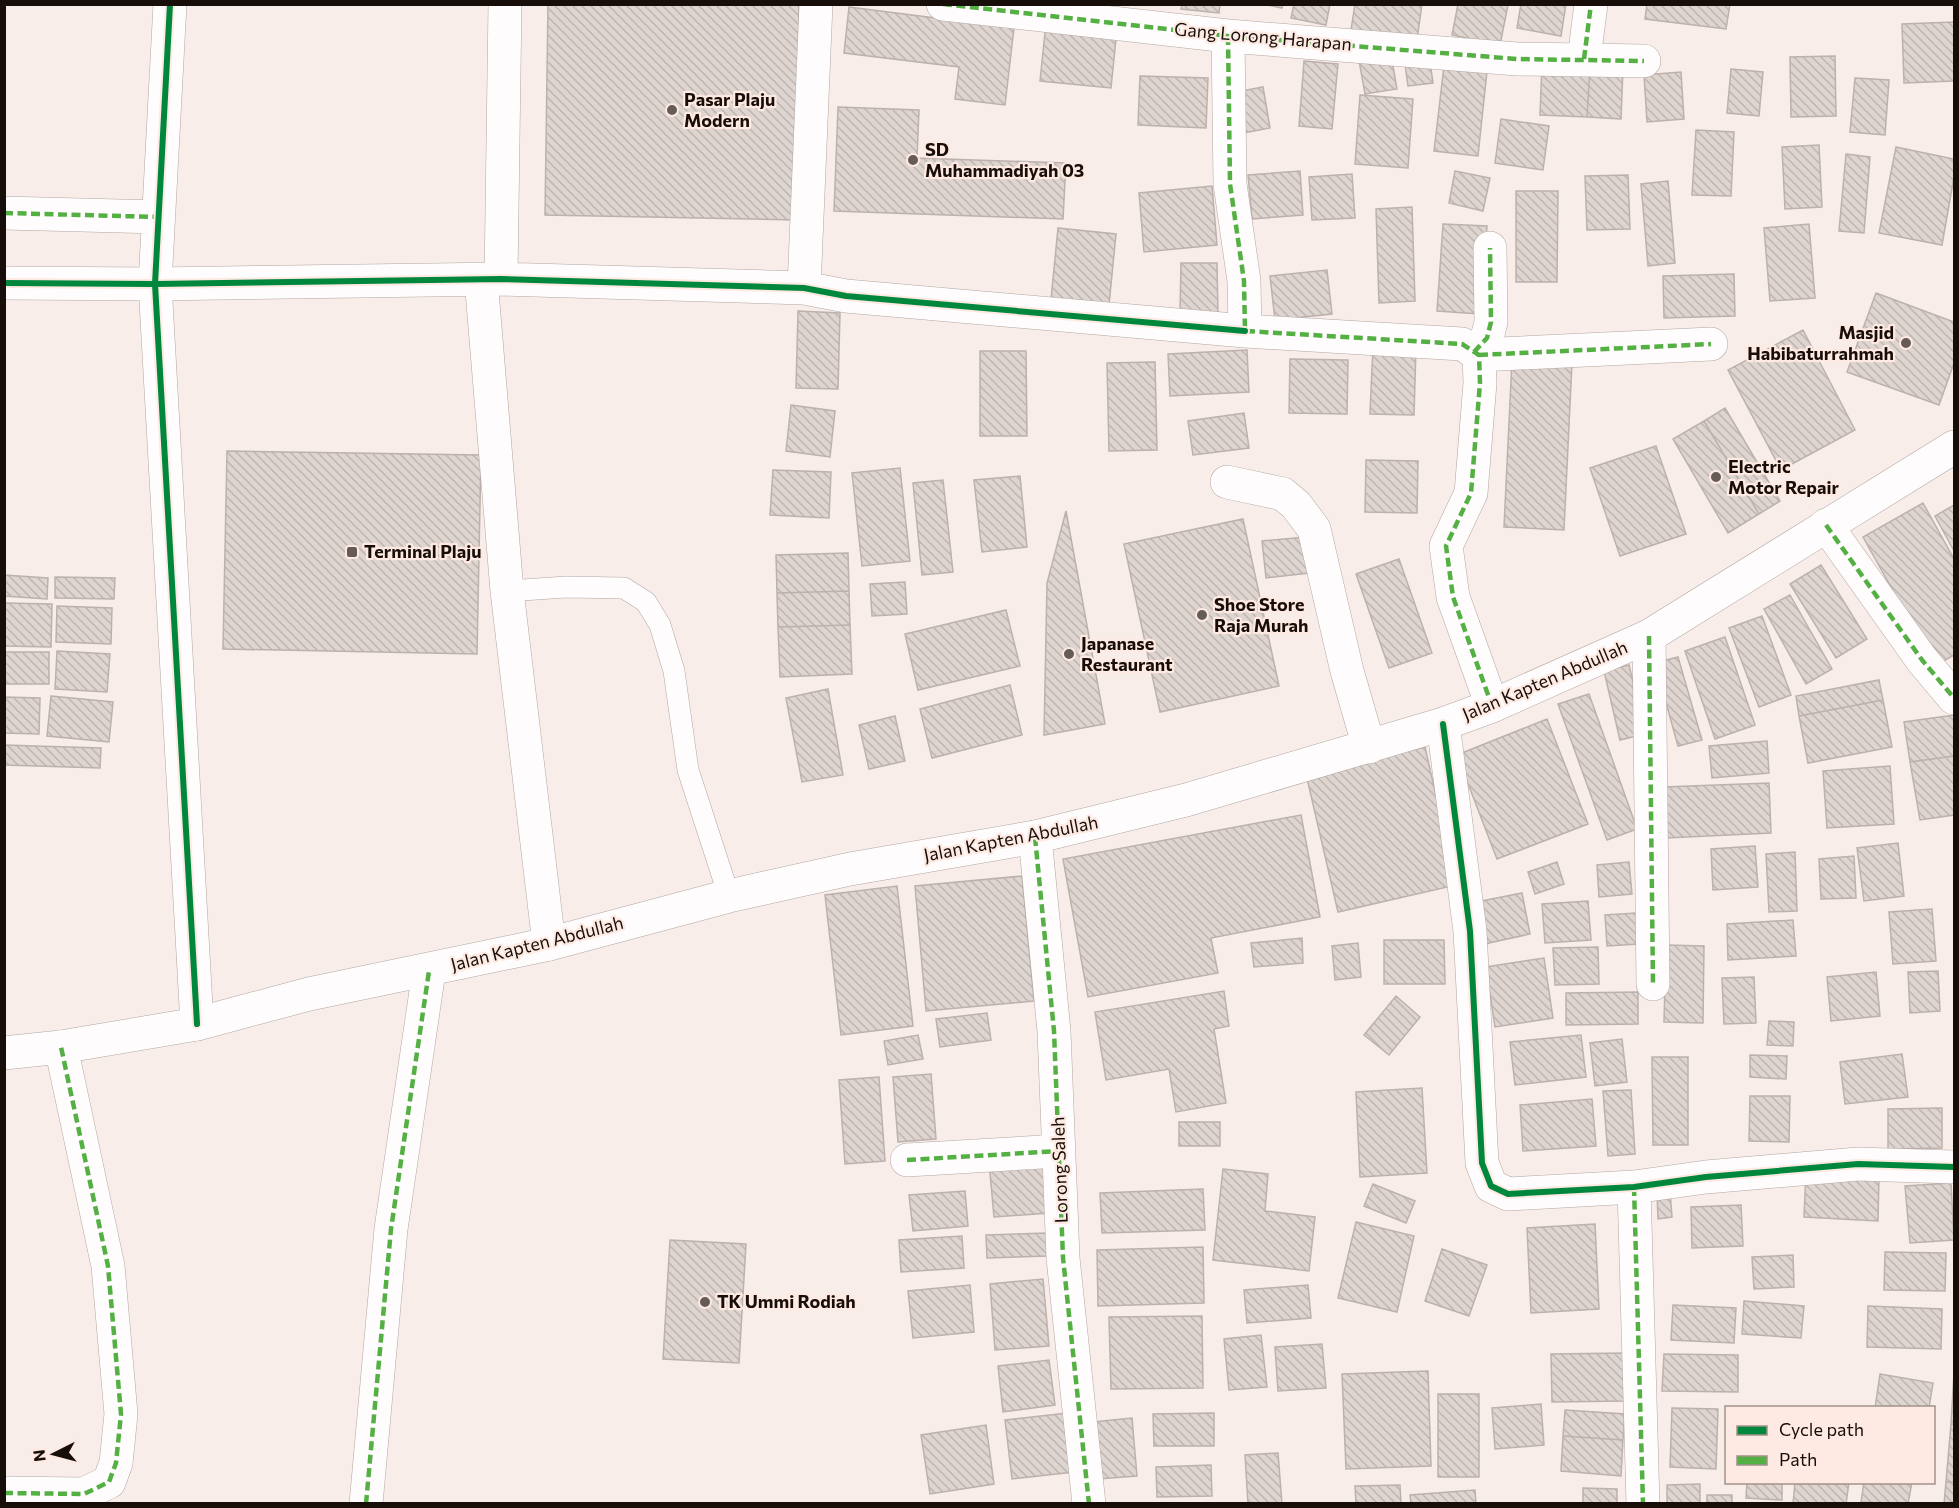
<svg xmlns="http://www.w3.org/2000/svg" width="1959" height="1508" font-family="Commissioner,sans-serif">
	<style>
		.building { fill: url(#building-back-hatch); stroke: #bcb1ac; stroke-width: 1.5 }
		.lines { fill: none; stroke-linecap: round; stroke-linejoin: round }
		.lane-casing { stroke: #b2a7a3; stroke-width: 22 }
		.street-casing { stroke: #b2a7a3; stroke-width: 34 }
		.secondary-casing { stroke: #b2a7a3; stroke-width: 34 }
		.lane { stroke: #fefcfc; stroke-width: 21 }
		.street { stroke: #fefcfc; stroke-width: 33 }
		.secondary { stroke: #fefcfc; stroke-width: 33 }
		.quiet { stroke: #55b044; stroke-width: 4.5; stroke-dasharray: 9 4.5; stroke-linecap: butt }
		.cycleway-casing { stroke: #feeae2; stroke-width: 10 }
		.cycleway { stroke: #00873e; stroke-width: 6 }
		.poi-dot { fill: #665c57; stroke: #feeae2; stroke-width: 2 }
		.labels { text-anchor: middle; stroke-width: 4.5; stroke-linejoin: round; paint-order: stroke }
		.street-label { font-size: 18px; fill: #180e09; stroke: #feeae2 }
		.poi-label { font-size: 18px; font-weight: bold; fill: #180e09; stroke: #feeae2; text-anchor: start }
	</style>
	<defs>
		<pattern id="building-back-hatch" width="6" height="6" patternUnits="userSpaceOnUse" patternTransform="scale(1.5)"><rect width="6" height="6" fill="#dfd5d0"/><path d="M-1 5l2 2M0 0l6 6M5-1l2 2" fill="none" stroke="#bfb6b1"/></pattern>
	</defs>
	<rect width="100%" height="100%" fill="#f8ede8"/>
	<path class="building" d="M548,4H799L796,220L545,215Z
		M1182,4H1220L1219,13L1181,9Z
		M1262,4H1283L1282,8Z
		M1294,4H1330L1326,25L1291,18Z
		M1355,4H1422L1417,40L1351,30Z
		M1458,4L1508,5L1500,45L1452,35Z
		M1521,4H1566L1561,36L1517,28Z
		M1647,4H1730L1726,29L1645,19Z
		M849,7L1014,28L1005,105L955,99L959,67L844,53Z
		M1954,22V81L1904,83L1902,24Z
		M1046,23L1117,29L1111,88L1040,81Z
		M1390,49L1397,89L1365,94L1358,55Z
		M1429,54L1433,83L1408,86L1404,57Z
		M1835,56L1836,116L1791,117L1790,57Z
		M1304,61L1338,64L1332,129L1299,126Z
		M1542,64L1590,67L1587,117L1540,115Z
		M1444,66L1487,71L1478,156L1434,151Z
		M1590,67L1623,68L1621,119L1587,117Z
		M1731,69L1763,72L1759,116L1727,113Z
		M1681,72L1684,119L1647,122L1644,75Z
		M1140,76L1208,78L1206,128L1138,125Z
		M1855,78L1889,80L1885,135L1850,132Z
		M1263,87L1270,128L1243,133L1236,92Z
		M1360,95L1413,99L1408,168L1355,164Z
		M838,107L919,110L917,158L1066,163L1063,219L834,211Z
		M1501,119L1549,126L1543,170L1495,163Z
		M1696,130L1734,132L1731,196L1692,195Z
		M1819,145L1822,207L1785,209L1782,147Z
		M1896,147L1954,159V177L1942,245L1879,233Z
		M1846,154L1870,157L1864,233L1839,231Z
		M1300,171L1303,215L1252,219L1248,175Z
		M1455,171L1490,178L1483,211L1449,203Z
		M1352,174L1355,218L1312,220L1309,177Z
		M1628,175L1630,229L1587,230L1585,176Z
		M1668,181L1675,263L1648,266L1641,184Z
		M1212,186L1217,245L1144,252L1139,193Z
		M1516,191H1558L1557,282H1516Z
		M1412,207L1415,301L1379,303L1376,209Z
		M1443,224L1487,226L1480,314L1437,311Z
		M1809,224L1815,298L1770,301L1764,228Z
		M1058,228L1116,234L1109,305L1051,299Z
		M1181,263H1217L1218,313H1180Z
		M1327,270L1332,314L1275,320L1270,276Z
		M1734,274L1735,316L1664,318L1663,276Z
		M1876,293L1954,322V363L1939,405L1847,372Z
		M798,311L840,313L838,389L796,388Z
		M1803,330L1855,430L1781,470L1728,370Z
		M1373,346L1416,348L1414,415L1370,414Z
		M1247,350L1249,392L1170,396L1168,354Z
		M980,351H1026L1027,436H980Z
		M1290,359L1348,360L1347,414L1289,413Z
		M1512,360L1572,363L1564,530L1504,527Z
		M1155,362L1157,450L1109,451L1107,363Z
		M791,405L835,411L830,457L786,451Z
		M1725,408L1780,501L1759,514L1704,421Z
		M1244,413L1249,448L1193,455L1188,421Z
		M1704,421L1759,514L1728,533L1673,439Z
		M1656,446L1686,534L1620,556L1590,468Z
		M227,451L481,455L477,654L223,649Z
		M1366,460L1418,461L1417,513L1365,512Z
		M900,468L910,561L862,566L852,473Z
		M773,470L831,472L829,518L770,515Z
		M1020,476L1027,547L982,552L974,480Z
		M943,480L953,572L922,575L913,483Z
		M1923,503L1954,559V655L1935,666L1863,537Z
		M1954,505V551L1935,516Z
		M1066,511L1105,724L1044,735L1047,583Z
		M1243,519L1279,686L1160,712L1124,544Z
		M1306,537L1309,573L1266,578L1262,541Z
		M848,553L849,591L777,593L776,555Z
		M1399,559L1432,653L1389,668L1356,574Z
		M1821,565L1867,639L1836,658L1790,584Z
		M4,575L48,578L47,599L4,596Z
		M55,577L115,578L114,599L55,598Z
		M905,582L907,614L872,616L870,584Z
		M849,591L850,625L778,627L777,593Z
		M1790,595L1832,669L1806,684L1764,609Z
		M4,603L52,604L51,647L4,646Z
		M57,606L112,608L111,644L56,642Z
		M1006,610L1020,666L918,690L905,634Z
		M1762,616L1791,695L1759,707L1729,628Z
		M850,625L852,674L780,677L778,627Z
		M1725,637L1755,725L1715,739L1685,651Z
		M57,651L110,654L107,692L55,689Z
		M4,652H49V684H4Z
		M1678,657L1702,740L1678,746L1655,663Z
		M1629,665L1645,734L1620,740L1604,671Z
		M1879,680L1883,700L1799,716L1796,696Z
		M1010,685L1022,735L932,758L920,709Z
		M828,689L843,775L802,782L786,698Z
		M1589,694L1637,829L1607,840L1558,704Z
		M51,696L113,702L109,742L47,736Z
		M4,697L40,698L39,734L4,733Z
		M1883,700L1892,747L1808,763L1799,716Z
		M1954,715V756L1910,762L1904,722Z
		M895,716L905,761L869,769L859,725Z
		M1547,719L1588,824L1497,859L1457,755Z
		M1767,741L1769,773L1712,778L1709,746Z
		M4,745L101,748L100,768L4,765Z
		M1425,747L1456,885L1338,912L1306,774Z
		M1954,756V815L1920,820L1910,762Z
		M1890,766L1894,824L1827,828L1823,771Z
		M1769,783L1771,833L1666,838L1664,787Z
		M1301,815L1320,917L1211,938L1218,973L1088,997L1063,859Z
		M1898,843L1904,896L1864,901L1857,848Z
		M1755,846L1758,887L1713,890L1711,849Z
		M1795,852L1797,911L1769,912L1766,854Z
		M1854,856L1856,898L1821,899L1819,859Z
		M1557,862L1564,884L1535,894L1528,872Z
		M1629,862L1632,894L1599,897L1597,865Z
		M1022,876L1034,1001L926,1011L915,886Z
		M897,886L913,1026L841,1035L825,895Z
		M1522,893L1530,934L1484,944L1476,902Z
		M1588,901L1591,940L1545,943L1542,904Z
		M1932,909L1936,961L1893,964L1889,912Z
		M1636,913L1638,944L1607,946L1605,915Z
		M1793,920L1796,956L1728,960L1727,924Z
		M1302,938L1303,963L1254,967L1251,943Z
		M1384,940H1444L1445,984H1384Z
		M1358,943L1361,977L1335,980L1332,946Z
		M1666,945L1704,946L1703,1023L1664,1022Z
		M1598,947L1599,984L1555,985L1553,948Z
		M1544,958L1553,1018L1495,1027L1486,967Z
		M1938,971L1940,1011L1910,1013L1908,972Z
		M1876,972L1880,1016L1831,1021L1827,977Z
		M1754,977L1756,1023L1724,1024L1722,978Z
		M1224,991L1229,1026L1214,1029L1226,1103L1176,1112L1169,1069L1106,1080L1095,1012Z
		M1638,992V1024L1566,1025V993Z
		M1396,996L1420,1017L1389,1055L1364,1035Z
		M987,1013L991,1040L940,1047L936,1019Z
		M1769,1021L1794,1022L1793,1046L1767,1045Z
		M918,1035L923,1059L888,1065L884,1041Z
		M1581,1035L1586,1077L1515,1085L1510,1042Z
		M1622,1039L1627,1082L1595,1086L1590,1043Z
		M1902,1054L1908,1097L1845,1104L1840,1062Z
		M1750,1055L1787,1056L1786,1079L1750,1077Z
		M1652,1057H1688V1145H1653Z
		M931,1074L936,1139L898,1142L893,1077Z
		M879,1077L885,1161L845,1164L839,1080Z
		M1422,1088L1427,1173L1360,1177L1356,1092Z
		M1631,1090L1635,1154L1608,1156L1603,1091Z
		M1750,1096H1790L1789,1142L1749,1141Z
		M1592,1099L1596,1146L1523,1151L1520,1105Z
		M1942,1108V1148L1888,1149V1109Z
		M1179,1122H1220V1146H1179Z
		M1045,1158L1049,1213L994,1217L989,1162Z
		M1223,1169L1268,1174L1265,1211L1315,1217L1309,1271L1213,1260Z
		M1806,1172L1879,1176L1878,1221L1804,1217Z
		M1951,1183L1954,1240L1910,1243L1905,1186Z
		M1373,1184L1415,1201L1406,1223L1364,1206Z
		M1203,1189L1205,1230L1102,1233L1100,1193Z
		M965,1191L968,1226L913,1231L909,1195Z
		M1670,1191L1672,1217L1658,1219L1657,1192Z
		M1741,1205L1743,1246L1692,1248L1691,1207Z
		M1356,1222L1414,1236L1397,1312L1338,1298Z
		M1595,1224L1599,1309L1531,1313L1527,1228Z
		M1046,1233L1047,1256L987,1258L986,1235Z
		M962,1236L964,1268L901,1272L899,1240Z
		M670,1240L746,1244L739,1363L663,1359Z
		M1203,1247L1204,1303L1098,1306L1097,1250Z
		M1442,1249L1487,1265L1469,1316L1425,1301Z
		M1885,1252L1946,1253L1945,1291L1884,1290Z
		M1793,1255L1794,1287L1754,1289L1752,1257Z
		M1043,1279L1049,1346L995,1350L990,1284Z
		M970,1285L974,1332L913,1338L908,1291Z
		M1308,1285L1311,1318L1247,1323L1244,1290Z
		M1744,1301L1804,1306L1801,1338L1742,1334Z
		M1673,1305L1736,1308L1734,1343L1671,1340Z
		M1868,1306L1942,1309L1941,1349L1867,1347Z
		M1202,1316L1203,1388L1111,1389L1109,1317Z
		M1261,1335L1267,1387L1229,1390L1224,1339Z
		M1322,1344L1326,1388L1278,1391L1275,1347Z
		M1626,1353L1627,1401L1552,1402L1551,1354Z
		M1664,1354L1738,1355V1392L1662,1391Z
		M1049,1360L1055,1405L1003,1412L998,1366Z
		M1428,1371L1431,1466L1346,1469L1342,1374Z
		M1954,1372V1424H1951Z
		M1880,1374L1933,1383L1929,1408H1875Z
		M1438,1394H1479V1477H1438Z
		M1541,1404L1544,1445L1495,1449L1492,1408Z
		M1672,1408L1718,1409L1716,1469L1670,1467Z
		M1565,1410L1625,1414L1623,1440L1563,1436Z
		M1067,1413L1074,1472L1012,1479L1005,1420Z
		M1214,1413V1446H1154L1153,1414Z
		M1132,1418L1137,1476L1098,1479L1093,1422Z
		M1951,1424H1954V1482H1946Z
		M986,1425L994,1484L930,1494L921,1435Z
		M1563,1436L1623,1440L1621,1476L1561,1471Z
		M1278,1453L1282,1504H1248L1245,1455Z
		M1211,1465L1212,1496L1157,1497L1156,1467Z
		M1747,1482H1782V1500L1746,1498Z
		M1795,1482H1849L1846,1504H1793Z
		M1864,1482H1912L1908,1504L1861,1502Z
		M1946,1482H1954V1504H1944Z
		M1700,1484V1504H1667V1485Z
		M1400,1485L1401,1504H1356L1355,1486Z
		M1583,1488L1617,1489V1504H1583Z
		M1475,1490L1476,1504H1411L1410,1495Z
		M1707,1495H1732V1504H1707Z"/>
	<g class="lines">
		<defs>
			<path id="lane" d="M507,591L566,587L624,588L646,602L660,625L674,671L688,770L729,896"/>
			<path id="street" d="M170,4L155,284L197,1024
				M943,4L1228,36L1517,59L1644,61
				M1228,36L1230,184L1244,281L1245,331L1462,344L1479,355L1480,383L1471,493L1446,546L1453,597L1492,706
				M1584,59L1591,4
				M4,213L159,217
				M481,279L507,591L549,944
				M501,279L505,4
				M4,283L155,284L501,279L804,288L846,296L1245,331
				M804,288L816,4
				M1474,352L1487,338L1491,322L1490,248
				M1479,355L1711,344
				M1227,482L1283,494L1296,505L1314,529L1347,671L1369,747
				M1826,525L1922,660L1954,698
				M1649,636L1653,984
				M1443,724L1470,931L1482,1163L1491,1186L1508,1194L1634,1187L1706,1177L1858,1164L1954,1167
				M1035,837L1054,1031L1063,1258L1089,1504
				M907,1160L1059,1151
				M1634,1187L1643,1504
				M4,1493L84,1494L109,1482L116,1463L121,1414L108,1266L61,1047
				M366,1504L391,1229L429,971"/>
			<path id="secondary" d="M4,1053L61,1047L197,1024L309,994L549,944L729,896L850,869L1035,837L1186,800L1443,724L1492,706L1649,636L1954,447"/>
		</defs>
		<use href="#lane" class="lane-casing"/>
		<use href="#street" class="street-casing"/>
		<use href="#secondary" class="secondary-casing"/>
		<use href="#lane" class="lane"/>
		<use href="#street" class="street"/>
		<use href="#secondary" class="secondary"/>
		<path class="quiet" d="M943,4L1228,36L1517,59L1644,61
			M1228,36L1230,184L1244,281L1245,331L1462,344L1479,355L1480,383L1471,493L1446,546L1453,597L1492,706
			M1584,59L1591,4
			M4,213L159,217
			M1474,352L1487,338L1491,322L1490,248
			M1479,355L1711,344
			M1826,525L1922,660L1954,698
			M1649,636L1653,984
			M1035,837L1054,1031L1063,1258L1089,1504
			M907,1160L1059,1151
			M1634,1187L1643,1504
			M4,1493L84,1494L109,1482L116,1463L121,1414L108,1266L61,1047
			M366,1504L391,1229L429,971"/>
		<defs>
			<path id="cycleway" d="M170,4L155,284L197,1024
				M4,283L155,284L501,279L804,288L846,296L1245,331
				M1443,724L1470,931L1482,1163L1491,1186L1508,1194L1634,1187L1706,1177L1858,1164L1954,1167"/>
		</defs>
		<use href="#cycleway" class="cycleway-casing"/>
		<use href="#cycleway" class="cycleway"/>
	</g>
	<g class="poi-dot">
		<circle cx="672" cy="110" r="6"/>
		<circle cx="913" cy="160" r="6"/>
		<circle cx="1906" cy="343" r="6"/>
		<circle cx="1716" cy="477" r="6"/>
		<rect x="346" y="546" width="12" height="12" rx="3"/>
		<circle cx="1202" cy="615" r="6"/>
		<circle cx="1069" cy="654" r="6"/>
		<circle cx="705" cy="1302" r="6"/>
	</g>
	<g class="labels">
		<g class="street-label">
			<text transform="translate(1263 37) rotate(5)" y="6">Gang Lorong Harapan</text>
			<text transform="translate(1545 681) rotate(-23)" y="6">Jalan Kapten Abdullah</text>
			<text transform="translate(1011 839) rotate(-11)" y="6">Jalan Kapten Abdullah</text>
			<text transform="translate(537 944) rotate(-14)" y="6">Jalan Kapten Abdullah</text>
			<text transform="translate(1060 1170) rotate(-92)" y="6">Lorong Saleh</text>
		</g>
		<g class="poi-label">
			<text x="684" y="106">Pasar Plaju<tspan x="684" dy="21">Modern</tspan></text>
			<text x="925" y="156">SD<tspan x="925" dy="21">Muhammadiyah 03</tspan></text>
			<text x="1894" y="339" text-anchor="end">Masjid<tspan x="1894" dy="21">Habibaturrahmah</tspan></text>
			<text x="1728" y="473">Electric<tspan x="1728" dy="21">Motor Repair</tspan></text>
			<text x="364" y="558">Terminal Plaju</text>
			<text x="1214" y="611">Shoe Store<tspan x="1214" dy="21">Raja Murah</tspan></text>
			<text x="1081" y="650">Japanase<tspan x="1081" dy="21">Restaurant</tspan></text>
			<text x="717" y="1308">TK Ummi Rodiah</text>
		</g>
	</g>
	<rect width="1959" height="1508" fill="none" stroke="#180e09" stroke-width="12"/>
	<rect x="1725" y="1406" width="210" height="78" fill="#feeae2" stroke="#a2928b" stroke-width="1.5"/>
	<rect x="1737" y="1426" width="30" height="9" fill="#00873e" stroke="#a2928b" stroke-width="1.5"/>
	<text x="1779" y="1436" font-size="18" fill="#180e09">Cycle path</text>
	<rect x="1737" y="1456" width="30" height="9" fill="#55b044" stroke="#a2928b" stroke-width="1.5"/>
	<text x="1779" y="1466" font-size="18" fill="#180e09">Path</text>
	<g transform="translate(54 1454) rotate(264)" stroke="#feeae2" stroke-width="4.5" paint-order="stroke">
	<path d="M0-4.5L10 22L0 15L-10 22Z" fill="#180e09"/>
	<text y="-9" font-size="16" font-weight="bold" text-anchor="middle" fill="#180e09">N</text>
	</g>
</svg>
